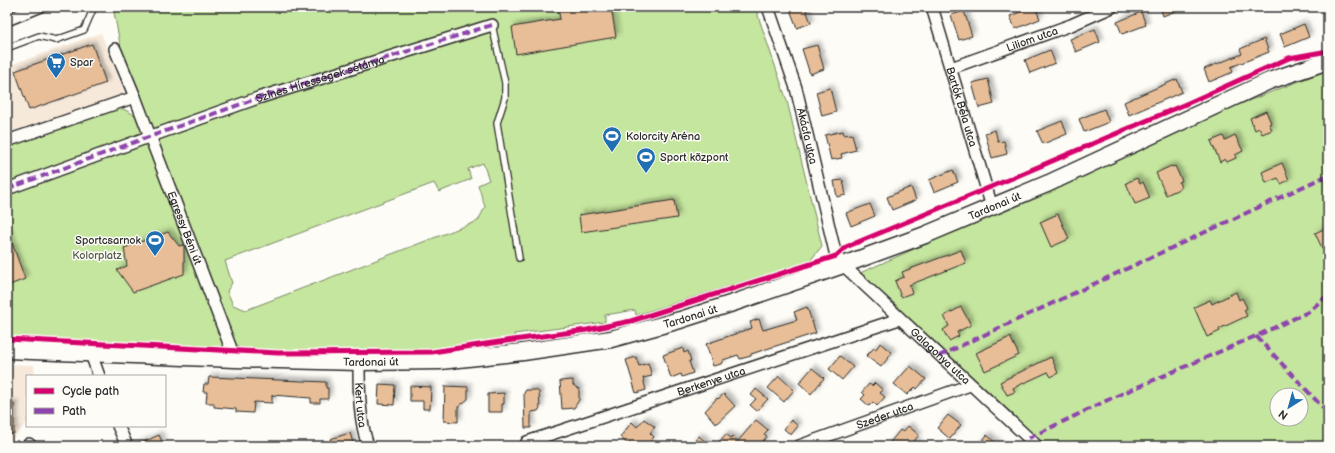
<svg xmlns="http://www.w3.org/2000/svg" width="1335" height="453" font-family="'Balsamiq Sans',sans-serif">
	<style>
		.built { fill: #f6e9da }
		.green { fill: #c5e69e; stroke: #788864; fill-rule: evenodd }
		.building { fill: #e7be97; stroke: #2b2b2b; filter: url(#shadow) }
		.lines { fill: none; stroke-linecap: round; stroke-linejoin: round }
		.lane-casing { stroke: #2b2b2b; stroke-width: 8 }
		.street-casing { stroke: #2b2b2b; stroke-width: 14 }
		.secondary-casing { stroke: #2b2b2b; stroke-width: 19 }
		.lane { stroke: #fdfcf7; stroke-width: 5.5 }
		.street { stroke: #fdfcf7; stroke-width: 11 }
		.secondary { stroke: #fdfcf7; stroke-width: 16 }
		.quiet { stroke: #8e44ad; stroke-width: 4; stroke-dasharray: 8 4; stroke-linecap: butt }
		.cycleway-casing { stroke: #fdfcf7; stroke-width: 8 }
		.cycleway { stroke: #d6006c; stroke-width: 5 }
		.labels { text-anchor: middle; stroke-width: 3; stroke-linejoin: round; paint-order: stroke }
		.street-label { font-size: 11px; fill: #2b2b2b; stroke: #fdfcf7 }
		.poi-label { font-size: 11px; fill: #2b2b2b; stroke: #fdfcf7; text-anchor: start }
		.park-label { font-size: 11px; fill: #525a48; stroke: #fdfcf7 }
	</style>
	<defs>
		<filter id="shadow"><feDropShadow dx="3.5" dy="-3.5" stdDeviation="2" flood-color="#0004"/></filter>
	</defs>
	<rect width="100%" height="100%" fill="#fdfcf7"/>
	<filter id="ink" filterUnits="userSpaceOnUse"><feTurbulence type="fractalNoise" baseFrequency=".025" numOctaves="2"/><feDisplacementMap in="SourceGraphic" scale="8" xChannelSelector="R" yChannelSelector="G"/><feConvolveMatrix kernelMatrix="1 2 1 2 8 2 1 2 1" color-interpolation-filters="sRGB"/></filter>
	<g filter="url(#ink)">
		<path class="built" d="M101,33L125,94L7,135V66Z
			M7,364L34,365L35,376H27V422L7,446Z"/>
		<path class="green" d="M113,7H755L787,101L822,246L810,261L636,315L635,310L605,315V322L514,334L515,339L432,352L232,351L235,359L40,341L7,339V142L113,104L135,115L184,227L121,49ZM483,163L489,180L478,185L485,207L478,221L246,310L233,305L227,291L232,283L225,261L434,183L439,192L471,179L468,169Z
			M1328,70V446H1046L860,273L1093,170L1212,115ZM1277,395H1301V419H1277Z"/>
		<path class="building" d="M558,7H611L616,37L516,54L512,27L560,19Z
			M789,7H805L811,23L797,28Z
			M1033,7H1035L1040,19L1015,29L1010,16Z
			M1160,7H1185L1163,16Z
			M964,11L972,36L959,40L951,15Z
			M1141,12L1146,25L1122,34L1117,22Z
			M1304,24L1309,37L1285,47L1280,34Z
			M1095,29L1100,42L1076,52L1070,39Z
			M1264,39L1269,52L1231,67L1233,72L1209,82L1204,69L1242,54L1240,49Z
			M92,44L106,83L29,110L15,71Z
			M817,45L824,69L810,74L802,49Z
			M1050,50L1055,63L1030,73L1025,60Z
			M988,79L994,104L979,108L972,83Z
			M1177,79L1182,92L1129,115L1124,102Z
			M830,88L836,112L822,116L816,92Z
			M1104,109L1109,122L1084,132L1079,119Z
			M1266,111L1271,123L1269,124L1272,130L1262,134L1259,128L1255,130L1250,118Z
			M1062,121L1067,134L1043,144L1037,131Z
			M995,130L998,142L1004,141L1007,154L992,158L985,133Z
			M843,131L844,135L852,134L856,150L841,154L842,158L831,160L825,135Z
			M1235,135L1243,151L1235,155L1236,158L1227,162L1225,159L1220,162L1211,141L1223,136L1225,140Z
			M1282,163L1289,180L1281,184L1278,178L1266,183L1262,172Z
			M1171,166L1172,167L1175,166L1182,181L1179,182L1181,188L1166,195L1156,173Z
			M953,170L958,182L934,192L929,180Z
			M1137,178L1140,184L1143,182L1150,198L1135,204L1126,183Z
			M843,180L846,195L837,197L834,181Z
			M911,187L916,200L892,210L887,197Z
			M674,200L677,218L581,232L579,215Z
			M870,204L875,216L851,226L846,213Z
			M1058,214L1069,239L1051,247L1040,222Z
			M1328,227V261L1315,233Z
			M8,232L25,279L7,286V233Z
			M168,232L179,246L184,245V274L133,292L117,270L127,266L124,248Z
			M961,250L966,263L909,285L912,293L901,297L895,281L904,277L902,272Z
			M1236,292L1239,300L1242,298L1247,308L1244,310L1247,316L1219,329L1220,331L1207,337L1194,307L1210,300L1212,304Z
			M807,307L816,333L751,354V356L740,359L738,355L723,360L721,364L713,366L706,344L752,328L750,322L759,319L763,330L797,320L794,312Z
			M961,307L971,325L957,332L959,336L949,341L943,330L949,326L944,316Z
			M1010,337L1019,355L985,371L976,353Z
			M880,343L892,353L881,367L866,356L874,348L876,349Z
			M683,348L684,353L688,351L691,361H689L693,373L682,377L681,374L671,378L663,355Z
			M840,356L853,367L842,380L829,369Z
			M636,357L639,366L648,363L652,376L643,378L646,390L636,393L626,360Z
			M1051,357L1058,373L1051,377L1048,372L1013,388L1015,392L1007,395L1000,382Z
			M910,366L926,379L917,389L915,387L907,395L894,384Z
			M812,368L824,378L811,394L799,383Z
			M779,376L794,390L784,402L768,388Z
			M209,377L326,382V388H328V399H320V403H311V398L272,395V403L254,402L253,413L236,412V409L214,407V403H206L207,392H203L204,384H208Z
			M573,380V385L579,389V400L574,408L562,409L560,381Z
			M875,383L883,390L880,393L885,397L877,406L873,402L869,406L861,399L865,395L862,392L869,384L872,386Z
			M379,384L395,385L394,405L378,404Z
			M410,386L431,387L430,409H423V401H410Z
			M445,386L468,387V399L458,407V422L444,421Z
			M756,389L768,399L757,411L750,405L756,399L751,395Z
			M526,390H536L539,392L540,408L538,411L531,412V428H525L524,393Z
			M504,393V404H502V412H488V394Z
			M724,394L735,406L716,424L705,411L717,398L718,399Z
			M7,404H14V434H7Z
			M948,415L961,425L950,439L937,428Z
			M644,419L655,427L650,433L654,437L647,445L643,442L640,446H630L620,437L632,422L637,427Z
			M756,420L768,430L764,434L767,436L759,446H715L726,434L731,438L732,436L738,441Z
			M791,420L798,426L791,435L784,429Z
			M908,426L919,435L914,441L921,446H887L900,430L903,432Z
			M350,433L354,446H332L330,439Z
			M159,435L164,446H135Z
			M987,435L999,446H978Z
			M699,436L710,446H690Z"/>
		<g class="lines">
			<defs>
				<path id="lane" d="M492,25L505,83V98L497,123L519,258
					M7,48L39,36L56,40L84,30L94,7"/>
				<g id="street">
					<path id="s1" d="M768,7L796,88L836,256L843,265L1037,446"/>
					<path id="s2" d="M932,7L992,207"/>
					<path d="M7,20L39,7"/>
					<path id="s3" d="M115,49L135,97L235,359"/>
					<path id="s4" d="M951,68L1071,25L1112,7"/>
					<path d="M7,141L135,97"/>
					<path d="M7,189L143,139L258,98L492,25"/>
					<path d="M91,354L99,376"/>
					<path id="s5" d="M359,362C359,391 359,419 368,446"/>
					<path d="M118,426L127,446"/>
					<path d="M29,444L31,446"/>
					<path id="s6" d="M526,446L527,442L899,319"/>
					<path id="s7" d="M799,446L970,385"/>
				</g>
				<g id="secondary">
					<path id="s8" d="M7,350L235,359L359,362L440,361L523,352L611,339L680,320L736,302L843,265L925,235L1049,183L1269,81L1328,61"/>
				</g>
			</defs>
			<use href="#lane" class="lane-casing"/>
			<use href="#street" class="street-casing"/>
			<use href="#secondary" class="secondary-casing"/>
			<use href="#lane" class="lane"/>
			<use href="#street" class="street"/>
			<use href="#secondary" class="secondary"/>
			<g class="quiet">
				<path id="s9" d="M7,189L143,139L258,98L492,25"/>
				<path d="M1256,336L1328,413"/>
				<path d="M939,356L1328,175"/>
				<path d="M1029,438L1112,398L1256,336L1308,312L1328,295"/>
			</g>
			<defs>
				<path id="cycleway" d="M7,339L278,353L432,352L506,341L587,330L631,321L836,256L846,247L1010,179L1188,103L1289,58L1328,51"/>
			</defs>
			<use href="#cycleway" class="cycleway-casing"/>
			<use href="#cycleway" class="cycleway"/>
		</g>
	</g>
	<defs>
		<symbol id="supermarket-pin" viewBox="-11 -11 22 30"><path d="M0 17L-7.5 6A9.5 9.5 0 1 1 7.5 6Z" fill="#1f6fb2" stroke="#fdfcf7"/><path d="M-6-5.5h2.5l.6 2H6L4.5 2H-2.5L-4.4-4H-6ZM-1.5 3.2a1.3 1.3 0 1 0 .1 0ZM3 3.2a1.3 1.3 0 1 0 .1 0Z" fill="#fff"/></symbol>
		<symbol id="stadium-pin" viewBox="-11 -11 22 30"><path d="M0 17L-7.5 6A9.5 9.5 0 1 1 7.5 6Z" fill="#1f6fb2" stroke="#fdfcf7"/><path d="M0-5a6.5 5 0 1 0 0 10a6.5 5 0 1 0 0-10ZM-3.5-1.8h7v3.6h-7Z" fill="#fff"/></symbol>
	</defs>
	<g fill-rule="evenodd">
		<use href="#supermarket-pin" x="45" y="51" width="22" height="30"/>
		<use href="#stadium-pin" x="601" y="125" width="22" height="30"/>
		<use href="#stadium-pin" x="635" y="146" width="22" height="30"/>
		<use href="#stadium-pin" x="144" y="229" width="22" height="30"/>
	</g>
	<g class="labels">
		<g class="street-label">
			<text dy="4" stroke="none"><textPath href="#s4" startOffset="86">Liliom utca</textPath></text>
			<text dy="4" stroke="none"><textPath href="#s9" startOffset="332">Színes Hírességek sétánya</textPath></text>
			<text dy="4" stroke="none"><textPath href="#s2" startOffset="104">Bartók Béla utca</textPath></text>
			<text dy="4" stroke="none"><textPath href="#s1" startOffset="135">Akácfa utca</textPath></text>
			<text dy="4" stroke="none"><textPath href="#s8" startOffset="1012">Tardonai út</textPath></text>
			<text dy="4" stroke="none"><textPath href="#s3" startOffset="192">Egressy Béni út</textPath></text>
			<text dy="4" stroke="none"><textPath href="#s8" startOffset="688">Tardonai út</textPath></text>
			<text dy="4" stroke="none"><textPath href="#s1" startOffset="403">Galagonya utca</textPath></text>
			<text dy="4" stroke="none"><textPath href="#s8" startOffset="364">Tardonai út</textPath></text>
			<text dy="4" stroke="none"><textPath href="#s6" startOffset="198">Berkenye utca</textPath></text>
			<text dy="4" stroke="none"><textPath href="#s5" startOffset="43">Kert utca</textPath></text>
			<text dy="4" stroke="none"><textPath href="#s7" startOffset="91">Szeder utca</textPath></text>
		</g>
		<g class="poi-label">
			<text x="70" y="66">Spar</text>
			<text x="626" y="140">Kolorcity Aréna</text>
			<text x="660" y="161">Sport központ</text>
			<text x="141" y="244" text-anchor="end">Sportcsarnok</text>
		</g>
		<g class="park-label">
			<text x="97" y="259">Kolorplatz</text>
		</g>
	</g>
	<rect width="1335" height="453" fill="none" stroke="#fdfcf7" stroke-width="24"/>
	<rect x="12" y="12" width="1311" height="429" fill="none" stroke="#2b2b2b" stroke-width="1.5" filter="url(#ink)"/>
	<rect x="26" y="375" width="140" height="52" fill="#fdfcf7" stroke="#a9a8a5"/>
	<rect x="34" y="388" width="20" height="6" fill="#d6006c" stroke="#a9a8a5"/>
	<text x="62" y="395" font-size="12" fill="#2b2b2b">Cycle path</text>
	<rect x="34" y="408" width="20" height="6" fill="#8e44ad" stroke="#a9a8a5"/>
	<text x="62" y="415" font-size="12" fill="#2b2b2b">Path</text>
	<g transform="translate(1289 407) rotate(217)"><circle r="19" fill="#fdfcf7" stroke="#a9a8a5"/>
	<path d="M0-3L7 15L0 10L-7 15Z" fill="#1f6fb2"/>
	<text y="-6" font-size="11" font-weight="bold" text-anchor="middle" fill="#2b2b2b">N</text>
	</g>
</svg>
